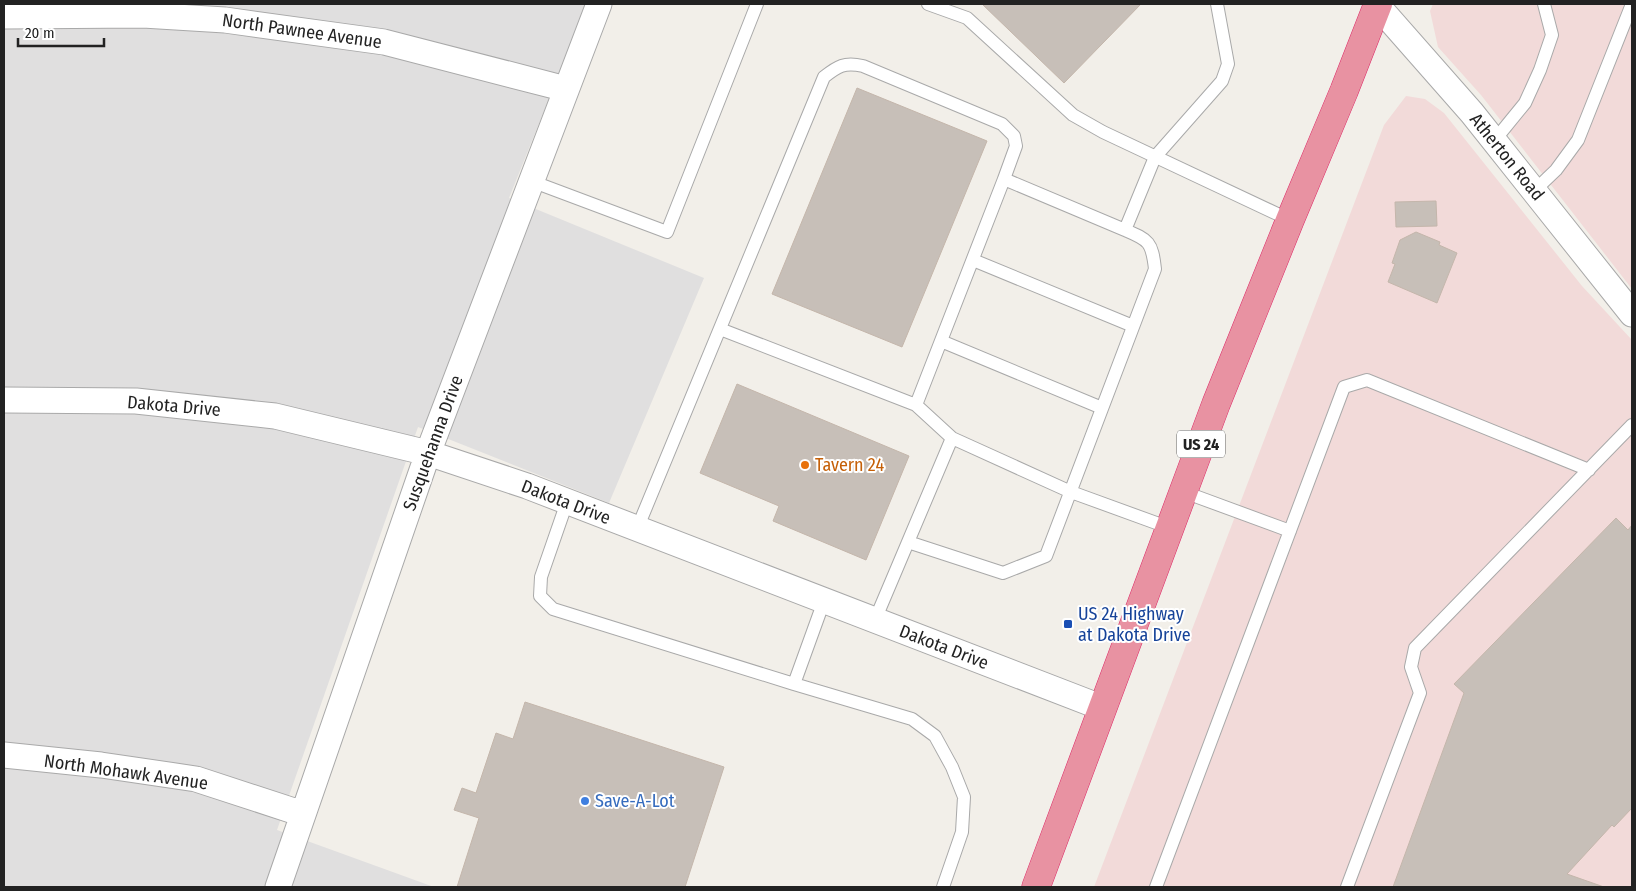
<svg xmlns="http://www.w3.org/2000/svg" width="1636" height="891" font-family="'Fira Sans Condensed',sans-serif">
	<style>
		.residential { fill: #e0dfdf }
		.commercial { fill: #f2dad9 }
		.building { fill: #c7bfb8; stroke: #c4b6ab }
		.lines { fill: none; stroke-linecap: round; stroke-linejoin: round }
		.lane-casing { stroke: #a9a9a9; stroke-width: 14 }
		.street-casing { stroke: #a9a9a9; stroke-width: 27 }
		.highway-casing { stroke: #dc2a67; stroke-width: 29 }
		.lane { stroke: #fff; stroke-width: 12 }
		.street { stroke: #fff; stroke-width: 25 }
		.highway { stroke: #e892a2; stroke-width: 28 }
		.food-dot { fill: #e8710a; stroke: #fff; stroke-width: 2 }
		.transit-dot { fill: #1a4fb4; stroke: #fff; stroke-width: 2 }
		.shop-dot { fill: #3f7fe0; stroke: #fff; stroke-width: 2 }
		.labels { text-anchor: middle; stroke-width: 4; stroke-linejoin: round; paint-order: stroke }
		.shield { fill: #fff; stroke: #646464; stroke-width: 1 }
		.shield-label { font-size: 16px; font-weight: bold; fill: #222 }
		.street-label { font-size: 18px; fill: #222; stroke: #fff }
		.food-label { font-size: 18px; fill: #c56008; stroke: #fff; text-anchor: start }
		.transit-label { font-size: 18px; fill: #164399; stroke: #fff; text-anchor: start }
		.shop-label { font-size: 18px; fill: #366cbe; stroke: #fff; text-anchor: start }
	</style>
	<rect width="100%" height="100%" fill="#f2efe9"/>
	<path class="residential" d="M4,4H587L509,198L704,278L609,503L418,427L277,830L434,887H4Z"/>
	<path class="commercial" d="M1433,4H1632V289L1481,95L1438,47L1430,11Z
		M1406,96L1425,99L1444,113L1582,286L1632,340V887H1094L1384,125Z"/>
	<path class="building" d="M982,4H1141L1064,83Z
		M857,88L987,141L902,347L772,294Z
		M1436,201L1437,226L1396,227L1395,202Z
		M1416,232L1440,242L1439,245L1457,253L1437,303L1388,282L1395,264L1392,263L1400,240Z
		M737,384L909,456L866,560L773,521L779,506L700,473Z
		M1616,518L1628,530L1632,525V808L1614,827L1612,825L1567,874L1604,887H1393L1464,693L1454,684Z
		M525,702L724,767L685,887H457L479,818L454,810L462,788L476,793L496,733L513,739Z"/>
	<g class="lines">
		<defs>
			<path id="lane" d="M928,4L967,18L1073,115L1103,132L1290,220
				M1494,141L1525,103L1540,70L1552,35L1544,4
				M531,181L667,232L757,4
				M1534,191L1556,170L1578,140L1632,4
				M973,260L1133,326
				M720,329L916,405L952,438L1071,492L1170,528
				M941,341L1102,408
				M916,405L1004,179
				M1184,492L1290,531
				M567,502L541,577L540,596L553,609L794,684
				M637,529L824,77C838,66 844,62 863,66L1002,124L1014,136L1016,146L1004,179L1125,230
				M908,542L952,438
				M824,601L794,684L912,719L935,736L952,767L964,797L962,832L943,887
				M875,620L908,542L1003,573L1046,556L1155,269C1152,242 1149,240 1125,230L1155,157L1222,81L1228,64L1217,4
				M1156,887L1344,387L1367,380L1589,470
				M1347,887L1420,693L1411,667L1415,648L1632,425"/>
			<path id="street" d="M1377,5L1472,113L1632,314
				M4,16L143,15L225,20L384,42L566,89
				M4,400L136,401L275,416L428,453L527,486L1103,708
				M4,755L101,765L196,779L303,814
				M278,887L428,453L599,4"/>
			<path id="highway" d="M1036,887L1216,404L1290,220L1344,91L1378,4"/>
		</defs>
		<use href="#lane" class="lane-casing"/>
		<use href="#street" class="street-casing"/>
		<use href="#highway" class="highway-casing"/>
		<use href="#lane" class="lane"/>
		<use href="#street" class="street"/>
		<use href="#highway" class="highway"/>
	</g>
	<circle class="food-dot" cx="805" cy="465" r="5"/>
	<rect class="transit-dot" x="1063" y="619" width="10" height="10" rx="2.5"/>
	<circle class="shop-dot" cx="585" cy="801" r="5"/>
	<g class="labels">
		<rect class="shield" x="1177" y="430.5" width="48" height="27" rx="4"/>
		<g class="shield-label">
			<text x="1201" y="450">US 24</text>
		</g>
		<g class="street-label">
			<text transform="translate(302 31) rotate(8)" y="6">North Pawnee Avenue</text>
			<text transform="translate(1507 157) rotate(51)" y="6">Atherton Road</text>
			<text transform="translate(174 406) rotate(5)" y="6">Dakota Drive</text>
			<text transform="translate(433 443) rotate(-70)" y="6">Susquehanna Drive</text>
			<text transform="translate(566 502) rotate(21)" y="6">Dakota Drive</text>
			<text transform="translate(944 647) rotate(21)" y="6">Dakota Drive</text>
			<text transform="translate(126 772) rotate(8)" y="6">North Mohawk Avenue</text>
		</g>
		<g class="food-label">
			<text x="815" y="471">Tavern 24</text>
		</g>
		<g class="transit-label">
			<text x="1078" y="620">US 24 Highway<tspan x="1078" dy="21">at Dakota Drive</tspan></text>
		</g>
		<g class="shop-label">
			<text x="595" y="807">Save-A-Lot</text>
		</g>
	</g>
	<rect width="1636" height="891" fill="none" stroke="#222222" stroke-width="10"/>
	<path d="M18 38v8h86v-8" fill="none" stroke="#222222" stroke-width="2.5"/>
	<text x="25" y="38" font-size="15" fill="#222222" stroke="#ffffff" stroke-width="4" paint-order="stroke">20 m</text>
</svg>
